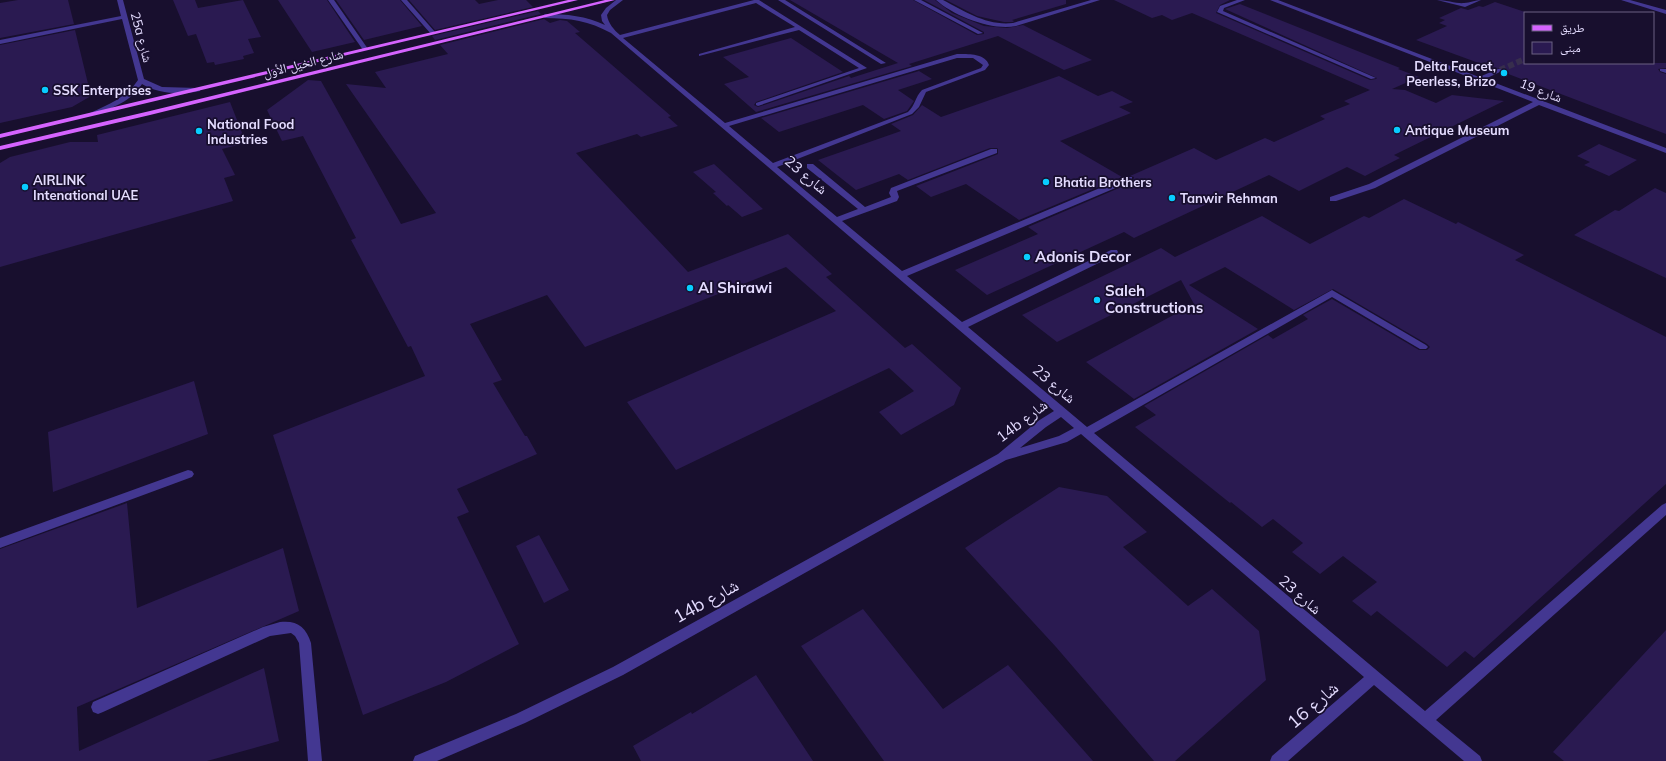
<svg xmlns="http://www.w3.org/2000/svg" width="1666" height="761" font-family="Mulish,'Noto Naskh Arabic',sans-serif">
	<style>
		.building { fill: #2a1a51 }
		.lines { fill: none; stroke-linecap: round; stroke-linejoin: round }
		.minor-tunnel { stroke: #372e4d; stroke-width: 6; stroke-dasharray: 6 3; stroke-linecap: butt }
		.minor { fill: #433791; fill-rule: evenodd }
		.major { fill: #d563ff; fill-rule: evenodd }
		.poi-dot { fill: #08cdff; stroke: #180f2e; stroke-width: 1.5 }
		.labels { text-anchor: middle; stroke-width: 3.5; stroke-linejoin: round; paint-order: stroke }
		.far-street-label { font-size: 13px; fill: #e4dcff; stroke: #180f2e }
		.far-poi-label { font-size: 13px; font-weight: bold; fill: #e4dcff; stroke: #180f2e; text-anchor: start }
		.street-label { font-size: 15px; fill: #e4dcff; stroke: #180f2e }
		.poi-label { font-size: 15px; font-weight: bold; fill: #e4dcff; stroke: #180f2e; text-anchor: start }
		.near-street-label { font-size: 18px; fill: #e4dcff; stroke: #180f2e }
	</style>
	<rect width="100%" height="100%" fill="#180f2e"/>
	<path class="building" d="M18,0H68L74,24L0,38V3Z
		M173,0H195L198,8L243,0L261,37L248,39L254,53L243,56L244,59L215,65L214,62L207,63L196,34L188,36Z
		M278,0H327L355,42L312,52Z
		M336,0H400L422,26L364,40Z
		M409,0H475L479,4L498,0H526L533,7L435,30Z
		M790,0H913L977,35L984,34V32L924,0H935L952,13L984,26L1007,28L1023,25L1092,60L1064,70L998,36L909,64L912,66L756,112L724,84L749,77L723,57L791,38L843,72L756,102L754,105L758,107L849,76L851,78L898,63Z
		M946,0H1066V4L1012,20L1014,21L1013,22H1004L977,16Z
		M1114,0H1230L1220,5L1216,13L1370,80L1376,79L1377,78L1225,9L1240,4L1400,68L1398,69L1419,77L1392,89L1405,90L1436,103L1452,95L1504,101L1394,155L1400,158L1365,176L1347,167L1299,191L1269,175L1134,238L1124,232L987,295L955,270L1038,234L1028,227L1133,182L1134,177L1130,176L1194,148L1216,160L1265,138L1274,142L1325,119L1320,116L1350,104L1344,101L1370,90L1192,13L1172,20L1162,15L1152,18Z
		M1495,2L1525,12V63H1666V68L1658,69L1660,72L1666,74V134L1503,72L1502,68L1495,69L1416,40L1447,26L1439,23L1445,20L1439,18L1461,8L1468,10L1479,6L1483,7Z
		M538,11L541,14L435,40L432,36Z
		M544,19L550,23L560,20L567,21L580,32L575,33L671,116L668,117L678,126L641,137L637,134L576,153L688,272L788,234L832,274L826,277L905,348L912,344L961,388L954,405L901,435L879,412L914,391L889,368L676,470L627,402L836,311L786,267L585,347L547,295L470,324L502,380L493,383L525,436H527L537,454L457,489L469,512L457,517L519,644L446,682L363,715L273,435L425,376L411,346L408,347L351,240L356,238L303,136L282,141L267,110L308,80L321,81L401,224L436,213L346,84L386,88L375,72L448,54L440,45Z
		M75,30L91,96L72,107L0,123V45Z
		M919,71L932,79L898,90L914,101L907,111L884,119L863,105L779,132L761,118Z
		M1059,76L1098,96L1112,91L1133,102L1119,107L1131,113L1060,141L1122,177L1019,220L966,184L931,197L916,186L998,154V149L997,148H990L908,180L899,174L856,190L818,160L901,131L891,124L913,115L922,105L941,117Z
		M230,102L246,143L222,149L235,175L224,178L233,201L0,267V163L10,157L70,142H98L97,135Z
		M1599,144L1637,160L1609,176L1584,165L1590,162L1577,156Z
		M714,164L763,209L742,217L728,205L727,206L713,193L716,192L693,172Z
		M1655,188L1666,193V278L1574,235L1615,210L1619,211Z
		M1404,199L1456,224L1458,222L1524,255L1515,260L1666,337V484L1474,658L1465,651L1447,667L1377,611L1371,616L1352,601L1377,582L1343,556L1320,574L1292,552L1303,543L1273,519L1262,527L1231,502L1230,503L1135,427L1156,415L1144,406L1268,335L1273,339L1308,319L1303,315L1332,299L1419,350H1427L1430,347L1427,344L1333,289L1294,310L1225,267L1189,285L1258,329L1134,399L1086,362L1194,304L1181,280L1057,342L1022,315L1161,248L1175,257L1262,216L1310,244L1364,216L1369,218Z
		M194,381L208,434L53,492L48,432Z
		M1059,487L1107,496L1147,532L1123,547L1188,606L1212,589L1259,631L1266,680L1175,761H1154L1056,647L965,548Z
		M127,503L137,608L283,548L299,611L77,707L79,751L264,668L279,741L207,761H0V549Z
		M539,535L569,590L544,603L516,546Z
		M863,609L943,709L1008,665L1093,761H884L801,646Z
		M1666,630V761H1564L1553,752Z
		M756,675L813,761H641L633,746L691,712L692,714Z"/>
	<g class="lines">
		<path class="minor-tunnel" d="M1500,70L1525,59"/>
		<path class="minor" d="M117,0H123L144,79L162,87L198,88L200,89V91C182,95 158,94 142,84C132,101 112,108 94,115H90V113C108,105 127,97 138,80L122,19L0,44V40L121,16Z
			M328,0H334L368,49L367,50H363Z
			M401,0H407L435,32V34H431Z
			M616,0H623L610,10L607,15C608,23 614,30 620,35L754,0H759L867,68L758,106L756,105V103L859,68L799,30L699,56V54L795,27L756,3L623,38L725,123L957,54C968,54 985,53 989,65L985,70L926,92L919,107L912,114L777,167L837,217L858,209L807,168V164H813L865,207L891,197L889,193L891,188L991,149H997V153L897,191L899,197L897,201L842,221L902,271L1126,177H1132V181L907,276L962,322L1111,250H1117L1118,252L1117,254L968,327L1087,427L1332,290L1426,345L1428,347L1426,349H1420L1332,297L1094,433L1425,711L1662,505L1666,503V515L1436,720L1480,756L1482,761H1464L1374,685L1288,761H1270L1272,756L1364,677L1081,434L1067,442L1006,460L623,675L525,723L437,761H413L415,756L516,714L613,667L998,454L1038,421L1054,411L611,33C589,21 570,18 545,18L542,16L545,14C567,14 586,16 605,25L602,21L601,15L606,8ZM957,58H973L983,65L981,68L922,90C915,97 915,106 908,112L773,163L729,126ZM1061,417L1074,428L1059,436L1020,448L1046,427Z
			M778,0H785L886,63L881,64Z
			M914,0H921L983,33L978,34Z
			M936,0H943C966,12 987,26 1013,23L1091,0H1100L1016,26C992,31 954,16 936,0Z
			M1237,0H1245L1224,8L1223,11L1376,78L1371,79L1217,12L1220,6Z
			M1270,0H1278L1479,77L1498,69H1502V71L1485,79L1666,148V153L1539,105L1375,188L1336,201H1330V197L1369,184L1533,102Z
			M1437,0C1446,0 1458,4 1464,3C1470,3 1475,0 1481,0L1465,7Z
			M1621,0H1630L1666,10V14Z
			M1660,69H1666V73L1660,71Z
			M188,470L192,471L194,474L192,477L0,548V538Z
			M280,622C297,620 306,627 311,643L322,761H308L299,643L295,636L291,633L270,636L103,712L98,714L93,712L91,707L93,702L263,627Z"/>
		<path class="major" d="M568,0H578L0,138V134Z
			M605,0H615L150,115L0,150V146L150,111Z"/>
	</g>
	<g class="poi-dot">
		<circle cx="1504" cy="73" r="4"/>
		<circle cx="45" cy="90" r="4"/>
		<circle cx="1397" cy="130" r="4"/>
		<circle cx="199" cy="131" r="4"/>
		<circle cx="1046" cy="182" r="4"/>
		<circle cx="25" cy="187" r="4"/>
		<circle cx="1172" cy="198" r="4"/>
		<circle cx="1027" cy="257" r="4"/>
		<circle cx="690" cy="288" r="4"/>
		<circle cx="1097" cy="300" r="4"/>
	</g>
	<g class="labels">
		<g class="far-street-label">
			<text transform="translate(142 37) rotate(75)" y="5">25a شارع</text>
			<text transform="translate(303 63) rotate(-14)" y="5">شارع الخيل الأول</text>
			<text transform="translate(1541 90) rotate(21)" y="5">شارع 19</text>
		</g>
		<g class="far-poi-label">
			<text x="1496" y="71" text-anchor="end">Delta Faucet,<tspan x="1496" dy="15">Peerless, Brizo</tspan></text>
			<text x="53" y="95">SSK Enterprises</text>
			<text x="207" y="129">National Food<tspan x="207" dy="15">Industries</tspan></text>
			<text x="1405" y="135">Antique Museum</text>
			<text x="33" y="185">AIRLINK<tspan x="33" dy="15">Intenational UAE</tspan></text>
			<text x="1054" y="187">Bhatia Brothers</text>
			<text x="1180" y="203">Tanwir Rehman</text>
		</g>
		<g class="street-label">
			<text transform="translate(806 175) rotate(40)" y="5">شارع 23</text>
			<text transform="translate(1054 384) rotate(40)" y="5">شارع 23</text>
			<text transform="translate(1022 421) rotate(-37)" y="5">14b شارع</text>
			<text transform="translate(1300 595) rotate(41)" y="5">شارع 23</text>
		</g>
		<g class="poi-label">
			<text x="1035" y="262">Adonis Decor</text>
			<text x="698" y="293">Al Shirawi</text>
			<text x="1105" y="296">Saleh<tspan x="1105" dy="17">Constructions</tspan></text>
		</g>
		<g class="near-street-label">
			<text transform="translate(706 601) rotate(-29)" y="6">14b شارع</text>
			<text transform="translate(1313 705) rotate(-41)" y="6">شارع 16</text>
		</g>
	</g>
	<rect x="1524" y="12" width="130" height="52" fill="#180f2e" stroke="#6a6182"/>
	<rect x="1532" y="25" width="20" height="6" fill="#d563ff" stroke="#6a6182"/>
	<text x="1560" y="32" font-size="12" fill="#e4dcff">طريق</text>
	<rect x="1532" y="42" width="20" height="12" fill="#2a1a51" stroke="#6a6182"/>
	<text x="1560" y="52" font-size="12" fill="#e4dcff">مبنى</text>
</svg>
